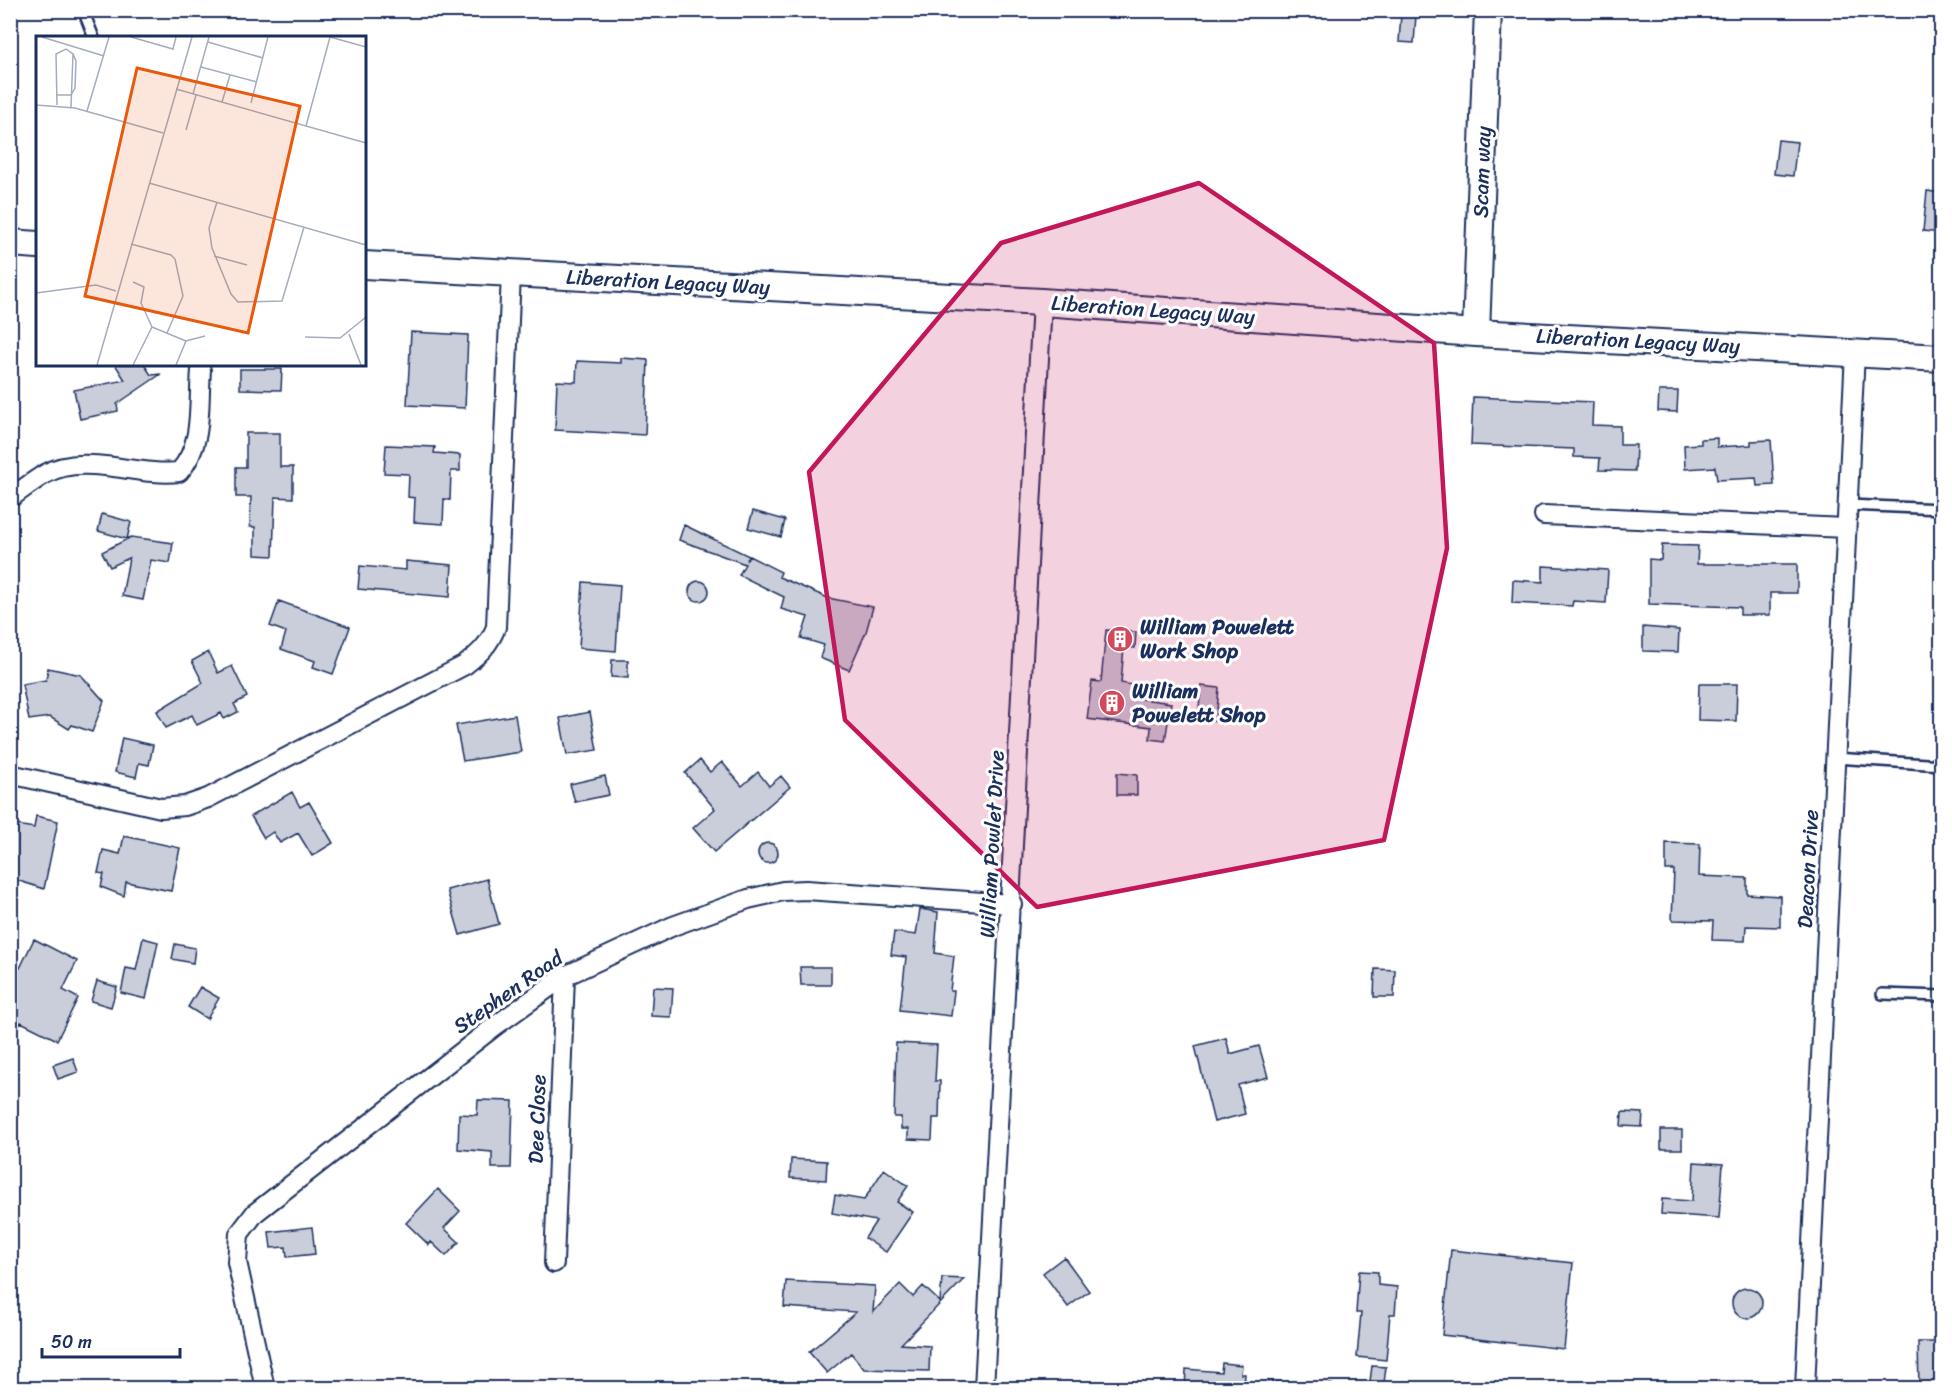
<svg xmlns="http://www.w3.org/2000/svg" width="1952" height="1399" font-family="Sriracha,sans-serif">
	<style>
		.green { fill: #dee1e7; stroke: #7c88a2; stroke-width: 1.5 }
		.building { fill: #caceda; stroke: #1b2f5e; stroke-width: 1.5 }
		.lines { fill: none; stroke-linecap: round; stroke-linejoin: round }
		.lane-casing { stroke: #1b2f5e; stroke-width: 14 }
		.street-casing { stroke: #1b2f5e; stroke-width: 22 }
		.secondary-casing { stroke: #1b2f5e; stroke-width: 30 }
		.lane { stroke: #fff; stroke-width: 9 }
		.street { stroke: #fff; stroke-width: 18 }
		.secondary { stroke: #fff; stroke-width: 26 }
		.marked { fill: #c2185b; fill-opacity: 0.2; stroke: #c2185b; stroke-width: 4.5; stroke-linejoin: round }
		.labels { text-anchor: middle; stroke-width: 6; stroke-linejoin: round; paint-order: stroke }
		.street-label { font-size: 21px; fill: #1b2f5e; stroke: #fff }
		.poi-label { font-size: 21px; font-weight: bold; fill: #1b2f5e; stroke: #fff; text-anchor: start }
		.inset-road { fill: none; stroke: #a4acbf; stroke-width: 1.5 }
		.view { fill: #e8590c; fill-opacity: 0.15; stroke: #e8590c; stroke-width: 3 }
		.inset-edge { fill: none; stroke: #1b2f5e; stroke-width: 3 }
	</style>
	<rect width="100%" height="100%" fill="#fff"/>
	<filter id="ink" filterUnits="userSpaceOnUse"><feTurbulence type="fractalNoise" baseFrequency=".0167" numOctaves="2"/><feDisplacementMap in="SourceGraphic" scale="12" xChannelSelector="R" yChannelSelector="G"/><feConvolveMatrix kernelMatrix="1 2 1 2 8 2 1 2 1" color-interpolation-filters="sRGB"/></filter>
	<g filter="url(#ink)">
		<path class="green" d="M1269,1381L1332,1384V1388H1269Z"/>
		<path class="building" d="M1401,14L1416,15L1414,43L1399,42Z
			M1778,140L1797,142L1793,176L1774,174Z
			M1927,191L1941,193V233L1923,231Z
			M411,332L468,335L465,408L407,405Z
			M621,358L648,360L645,435L555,430L557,381L576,382L577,361L621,363Z
			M115,364H144L151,375L161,374L117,404L118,411L80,419L74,390L125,380Z
			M240,369H282L281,390L240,389Z
			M1659,391H1678L1677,412L1658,411Z
			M1473,397L1593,402L1592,425L1620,426V445H1636L1635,471L1599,470L1600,458L1574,457V449L1471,445Z
			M246,433H280V467H293V498L275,497L273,556L255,555V527H250L251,497H236V467H246Z
			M1717,438V447L1751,445V441L1771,440L1774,485L1757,486L1756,478L1717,480L1715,467L1685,469L1684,445L1701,444V439Z
			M386,445L435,447L434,453L460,455V471H451L450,500L444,499L443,524L414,522L415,498L408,497L409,474L384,473Z
			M753,511L785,520L781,537L748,528Z
			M102,514L131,522L127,539L98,531Z
			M684,525L749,556L746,561L749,556L781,572L779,577L828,598L873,607L866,632L849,670L820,658L824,645L801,638L808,617L781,609L784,597L739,575L745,564L679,540Z
			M131,537L173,543L170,563L151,560L143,600L122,596L129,558L110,567L102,552Z
			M1662,545L1698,546L1697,564H1797V593H1770V615H1740V607L1649,604V559L1661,560Z
			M406,561L452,565L450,597L358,589L360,566L406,570Z
			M1543,566L1608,570L1606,603L1573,601L1572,606L1512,603L1513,580L1543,582Z
			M689 591a10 10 0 1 1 20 0a10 10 0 1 1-20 0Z
			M583,582L620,585L616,651L579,648Z
			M279,601L350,627L333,674L313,667L315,661L281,649L286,632L270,626Z
			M1643,627L1679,630L1678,652L1643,651Z
			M1106,630L1136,632L1135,648L1124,647L1121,683L1137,686L1135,698L1171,703L1165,741L1150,739L1151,727L1087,719L1092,681L1101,682Z
			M208,652L218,673L232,666L247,697L234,704L238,712L224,719L221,713L197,725L192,715L166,728L157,711L203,683L192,661Z
			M612,660H628V678L611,677Z
			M48,668L81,675L104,701L92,732L72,725L69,729L50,717L29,720L22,684L46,680Z
			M1699,684H1737L1736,721L1698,720Z
			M1201,686L1219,688L1216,721L1198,719Z
			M590,712L597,750L567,755L560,718Z
			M515,715L521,752L463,761L456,725Z
			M122,738L153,745L149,765L139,763L136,777L115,772Z
			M700,760L710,772L722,762L742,786L758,772L769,786L781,776L790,787L714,852L693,828L715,809L685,773Z
			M1117,773L1137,775V795H1117Z
			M605,776L609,795L575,802L570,784Z
			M292,792L300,807L309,802L333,843L312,856L298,833L280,843L273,832L264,838L251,816Z
			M36,816L58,821L44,889L10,878L13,850L10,849V824L34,828Z
			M124,836L180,848L171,891L126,882L124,896L101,887L104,874L98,873L103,850L120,854Z
			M758 853a10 10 0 1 1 20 0a10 10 0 1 1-20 0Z
			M1666,843L1700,844L1699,876L1747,878V894L1780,896V927L1746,926L1745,941L1712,940L1713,921L1672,920L1674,870H1666Z
			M487,879L499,924L460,935L447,890Z
			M920,909L938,912L935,953L954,956L950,991H954L951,1016L900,1010L906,957L891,955L894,932L916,935Z
			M143,938L158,942L146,999L121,993L126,968L136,970Z
			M34,939L77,961L63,990L78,998L57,1040L21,1022L10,1040V963L20,968Z
			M175,944L195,948L193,963L172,959Z
			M800,967H831V985H801Z
			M1375,969L1395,970L1394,997H1374Z
			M97,981L117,987L111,1007L91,1001Z
			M200,987L219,998L207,1019L188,1007Z
			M653,987L673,988L671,1017L651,1016Z
			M1226,1038L1230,1054L1259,1046L1268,1077L1238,1085L1245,1114L1214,1122L1195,1046Z
			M896,1043L937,1045L935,1081H940L939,1118H933L932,1140L908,1139V1129H901V1117H894Z
			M73,1058L78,1072L58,1079L53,1065Z
			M478,1100L513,1101L511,1168H492V1152L458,1149L459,1114L477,1115Z
			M1622,1112L1643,1113L1642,1127L1621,1126Z
			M1661,1130H1682V1149H1661Z
			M791,1159L827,1161L826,1180L790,1178Z
			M1694,1162L1723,1164L1719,1218L1661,1214L1662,1199L1692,1201Z
			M884,1169L908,1186L897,1202L913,1212L886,1252L865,1238L876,1221L832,1213L835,1195L864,1200Z
			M438,1189L460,1211L444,1228L459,1242L446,1256L431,1242L429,1245L406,1223Z
			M312,1227L315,1254L287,1257L286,1247L271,1248L269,1232Z
			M1451,1250L1573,1263L1564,1349L1442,1335Z
			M1064,1257L1089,1291L1068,1307L1043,1273Z
			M1359,1271L1378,1272V1285L1397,1287L1395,1314H1390L1386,1360L1357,1357L1361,1313H1356Z
			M942,1278L964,1279L901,1344L930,1346L929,1371L864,1369L851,1353L827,1373L809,1352L856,1312L784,1307L786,1281L875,1286L873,1312L900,1284L913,1297L923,1286L940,1302Z
			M1732 1303a15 15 0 1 1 30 0a15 15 0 1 1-30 0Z
			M1918,1342H1941L1938,1389H1919Z
			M1222,1363L1242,1365L1241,1374H1245L1244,1389H1185L1186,1369L1221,1372Z
			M1372,1366L1386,1367L1384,1383L1370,1381Z"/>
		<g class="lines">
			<defs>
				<path id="lane" d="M83,10L94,38
					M1848,505L1942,509
					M1835,758L1942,765
					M1882,994L1942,996"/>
				<path id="street" d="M10,498C22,490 33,481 45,474C84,452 137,477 179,472C204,445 198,406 201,370
					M1544,515L1846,528
					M10,774L161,808L185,806L208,798L465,665C480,653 489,645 496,627L511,273
					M554,1263L565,976
					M265,1388L237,1262L239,1234L255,1213L495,1026L565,976L673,926L748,899L783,891L806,890L1012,904
					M984,1388L1042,302
					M1805,1388L1855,352"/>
				<path id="secondary" d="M10,243L38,245
					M364,265L1042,302L1476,333L1942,358
					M1476,333L1488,10"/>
			</defs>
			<use href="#lane" class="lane-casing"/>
			<use href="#street" class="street-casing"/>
			<use href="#secondary" class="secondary-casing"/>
			<use href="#lane" class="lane"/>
			<use href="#street" class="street"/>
			<use href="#secondary" class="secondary"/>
		</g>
	</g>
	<path class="marked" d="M1199,183L1434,343L1447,548L1384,840L1037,907L845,720L809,472L1001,243Z"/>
	<defs>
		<symbol id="building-disc" viewBox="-11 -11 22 22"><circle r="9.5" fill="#d1495b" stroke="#fff"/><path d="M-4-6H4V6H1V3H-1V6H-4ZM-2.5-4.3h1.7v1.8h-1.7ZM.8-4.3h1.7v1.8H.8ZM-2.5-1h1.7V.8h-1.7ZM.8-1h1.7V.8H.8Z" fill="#fff"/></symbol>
	</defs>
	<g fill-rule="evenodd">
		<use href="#building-disc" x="1105" y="624" width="30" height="30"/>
		<use href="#building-disc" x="1097" y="688" width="30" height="30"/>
	</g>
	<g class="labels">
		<g class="street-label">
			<text transform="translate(1482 172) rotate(-88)" y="7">Scam way</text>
			<text transform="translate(668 282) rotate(3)" y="7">Liberation Legacy Way</text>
			<text transform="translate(1153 310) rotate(4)" y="7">Liberation Legacy Way</text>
			<text transform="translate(1638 341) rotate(3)" y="7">Liberation Legacy Way</text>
			<text transform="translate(992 844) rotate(-87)" y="7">William Powlet Drive</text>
			<text transform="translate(1808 869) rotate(-87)" y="7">Deacon Drive</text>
			<text transform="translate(508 992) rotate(-35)" y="7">Stephen Road</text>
			<text transform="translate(537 1119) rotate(-88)" y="7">Dee Close</text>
		</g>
		<g class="poi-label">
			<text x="1140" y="634">William Powelett<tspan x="1140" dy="24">Work Shop</tspan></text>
			<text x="1132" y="698">William<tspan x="1132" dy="24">Powelett Shop</tspan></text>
		</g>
	</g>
	<g transform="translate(36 36)">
		<rect width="330" height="330" fill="#fff"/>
		<path class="inset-road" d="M6,1L68,20M95,1L137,13L140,1M294,1L330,11M172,6L227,22M165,31L221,46M140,53L330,107M157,58L173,1M20,59H35L39,52L40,25L37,18M186,66L194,39M215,67L232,1M0,69L39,72L127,97M21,69L20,18L30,13L37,18L35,71M51,75L73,1M270,90L294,1M150,94L160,59M113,147L330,209M181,166L173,192L176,212L195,258L202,266L246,265L268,191M95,208L135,219L139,223L147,260L131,297M178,220L211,229M97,246L108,251L105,267L116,291M0,257L60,249L80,255M313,298L325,329M269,301L304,302L330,281M61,329L156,1M97,329L116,291L150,305M140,329L150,305L169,300"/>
		<path class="view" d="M101,32L264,70L212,297L49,260Z"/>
		<rect width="330" height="330" class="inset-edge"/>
	</g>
	<rect width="1952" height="1399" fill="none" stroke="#fff" stroke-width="36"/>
	<rect x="18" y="18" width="1916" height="1363" fill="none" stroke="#1b2f5e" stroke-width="2" filter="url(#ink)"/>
	<path d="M42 1348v9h138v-9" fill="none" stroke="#1b2f5e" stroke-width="3"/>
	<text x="51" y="1348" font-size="18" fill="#1b2f5e" stroke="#ffffff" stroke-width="4.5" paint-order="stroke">50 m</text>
</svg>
